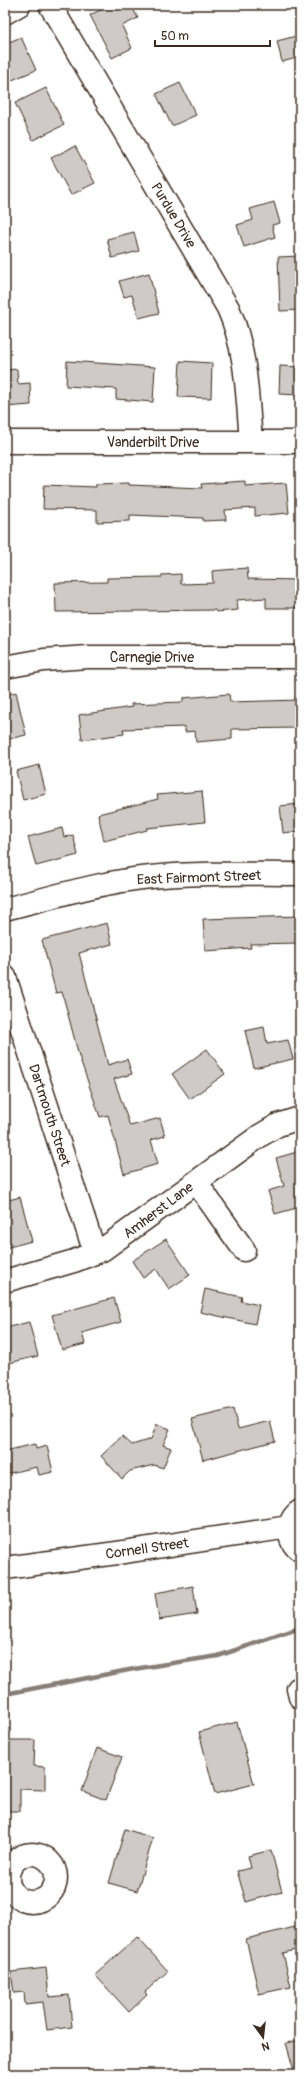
<svg xmlns="http://www.w3.org/2000/svg" width="305" height="2079" font-family="Pangolin,sans-serif">
	<style>
		.lines { fill: none; stroke-linecap: round; stroke-linejoin: round }
		.stream { stroke: #887e77; stroke-width: 4.5 }
		.building { fill: #cfcac7; stroke: #3b2a1e }
		.minor-casing { stroke: #3b2a1e; stroke-width: 25 }
		.minor { stroke: #fff; stroke-width: 22 }
		.labels { text-anchor: middle; stroke-width: 4; stroke-linejoin: round; paint-order: stroke }
		.street-label { font-size: 14px; fill: #3b2a1e; stroke: #fff }
	</style>
	<rect width="100%" height="100%" fill="#fff"/>
	<filter id="ink" filterUnits="userSpaceOnUse"><feTurbulence type="fractalNoise" baseFrequency=".025" numOctaves="2"/><feDisplacementMap in="SourceGraphic" scale="8" xChannelSelector="R" yChannelSelector="G"/><feConvolveMatrix kernelMatrix="1 2 1 2 8 2 1 2 1" color-interpolation-filters="sRGB"/></filter>
	<g filter="url(#ink)">
		<g class="lines">
			<path class="stream" d="M5,1694L134,1669L218,1656L300,1628"/>
		</g>
		<path class="building" d="M111,5H131L138,18L122,26L132,48L112,58L90,15Z
			M300,35V57L282,62L277,41Z
			M21,37L36,70L5,83V44Z
			M180,83L196,115L172,126L156,94Z
			M46,88L64,125L33,140L15,103Z
			M75,146L95,183L71,195L51,158Z
			M274,202L280,223L272,225L275,237L244,247L237,225L253,220L250,209Z
			M134,232L139,251L112,258L107,239Z
			M300,256V310L280,311L278,257Z
			M149,273L159,313L139,318L132,295L124,297L119,281Z
			M67,361L155,367L153,402L116,399V389L66,386Z
			M180,361L212,363L211,398L178,397Z
			M280,366L300,367V395L279,394Z
			M17,369L18,384L30,383L31,405L5,407V370Z
			M245,481V486L286,483L289,513L255,516V508L225,510L226,520L203,521V518L130,515V521L97,522V510L43,509L44,485L96,487V484L129,483V485L202,488L201,484Z
			M247,568L248,579L300,580V608H266V598L237,600L238,610L216,612L215,610L56,612L55,583L107,582V578L162,577V575L181,574V584L213,583L212,571Z
			M16,692L26,735L5,740V695Z
			M229,694L230,702L300,700V728L232,729V739L196,742L195,731L185,732V727L123,729L124,734L82,740L79,715L132,707L131,704L183,702V698Z
			M39,765L46,794L23,800L16,771Z
			M202,791L205,822L147,828V830L104,841L98,814L158,799L157,795Z
			M300,804V831L283,833L280,806Z
			M62,828L64,837L73,835L78,855L36,866L28,837Z
			M300,916V943L250,944L251,948L205,951L203,919Z
			M107,923L112,944L79,953L108,1065L127,1059L132,1074L114,1079L130,1126L160,1118L165,1136L151,1140L158,1164L124,1174L108,1115L100,1117L79,1056L62,992L56,993L42,940Z
			M264,1027L267,1044L288,1040L293,1059L254,1068L245,1031Z
			M207,1049L225,1074L190,1099L172,1074Z
			M297,1152L300,1162V1207L275,1214L268,1191L284,1186L276,1158Z
			M20,1197L32,1241L5,1248V1201Z
			M166,1239L190,1275L169,1289L156,1269L143,1278L132,1261Z
			M205,1289L242,1297L241,1301L259,1305L255,1324L200,1312Z
			M114,1298L121,1322L82,1333L85,1344L62,1350L52,1315Z
			M29,1322L38,1356L5,1364V1328Z
			M233,1409L238,1429L270,1421L275,1441L203,1460L192,1419Z
			M157,1424L170,1429L163,1445L171,1448L163,1468L154,1465L130,1471L122,1479L101,1456L122,1436L132,1445L151,1439Z
			M35,1444L36,1449L47,1446L53,1472L39,1475L37,1467L5,1474V1451Z
			M193,1586L197,1614L159,1620L155,1593Z
			M237,1722L254,1784L215,1794L199,1732Z
			M5,1740H35L34,1766L45,1767V1790L20,1789V1811H5Z
			M97,1748L122,1757L106,1800L82,1791Z
			M125,1829L153,1838L137,1891L109,1883Z
			M271,1850L282,1892L246,1902L237,1871L251,1868L248,1856Z
			M295,1927L300,1949L283,1953L291,1987L259,1994L246,1939Z
			M137,1937L168,1971L145,1992L147,1995L129,2012L95,1975Z
			M46,1968L49,1997L69,1995L72,2027L47,2030L43,2002L25,2004L24,1992L14,1993L11,1972Z
			M300,2040V2074H295L286,2043Z"/>
		<g class="lines">
			<defs>
				<path id="minor" d="M50,5L228,308C247,350 247,396 251,441
					M5,13L19,5
					M5,442H300
					M5,667L44,660L88,657H300
					M5,909C53,897 101,882 151,877C200,872 251,874 300,874
					M5,977L95,1253
					M196,1182L244,1250
					M5,1281L74,1261L102,1250L261,1135L278,1125L300,1118
					M300,1511C286,1520 286,1541 300,1550
					M5,1568L117,1553L289,1527
					M298,1689L300,1697
					M8 1878a24 24 0 1 1 48 0a24 24 0 1 1-48 0Z"/>
			</defs>
			<use href="#minor" class="minor-casing"/>
			<use href="#minor" class="minor"/>
		</g>
	</g>
	<g class="labels">
		<g class="street-label">
			<text transform="translate(174 215) rotate(59)" y="5">Purdue Drive</text>
			<text x="153" y="447">Vanderbilt Drive</text>
			<text x="152" y="662">Carnegie Drive</text>
			<text transform="translate(199 877) rotate(-2)" y="5">East Fairmont Street</text>
			<text transform="translate(50 1115) rotate(72)" y="5">Dartmouth Street</text>
			<text transform="translate(158 1210) rotate(-37)" y="5">Amherst Lane</text>
			<text transform="translate(147 1548) rotate(-8)" y="5">Cornell Street</text>
		</g>
	</g>
	<rect width="305" height="2079" fill="none" stroke="#fff" stroke-width="20"/>
	<rect x="10" y="10" width="285" height="2059" fill="none" stroke="#3b2a1e" stroke-width="1.5" filter="url(#ink)"/>
	<g transform="translate(263 2037) rotate(165)" stroke="#ffffff" stroke-width="3" paint-order="stroke">
	<path d="M0-3L7 15L0 10L-7 15Z" fill="#3b2a1e"/>
	<text y="-6" font-size="11" font-weight="bold" text-anchor="middle" fill="#3b2a1e">N</text>
	</g>
	<path d="M155 40v6h115v-6" fill="none" stroke="#3b2a1e" stroke-width="2"/>
	<text x="161" y="40" font-size="12" fill="#3b2a1e" stroke="#ffffff" stroke-width="3" paint-order="stroke">50 m</text>
</svg>
